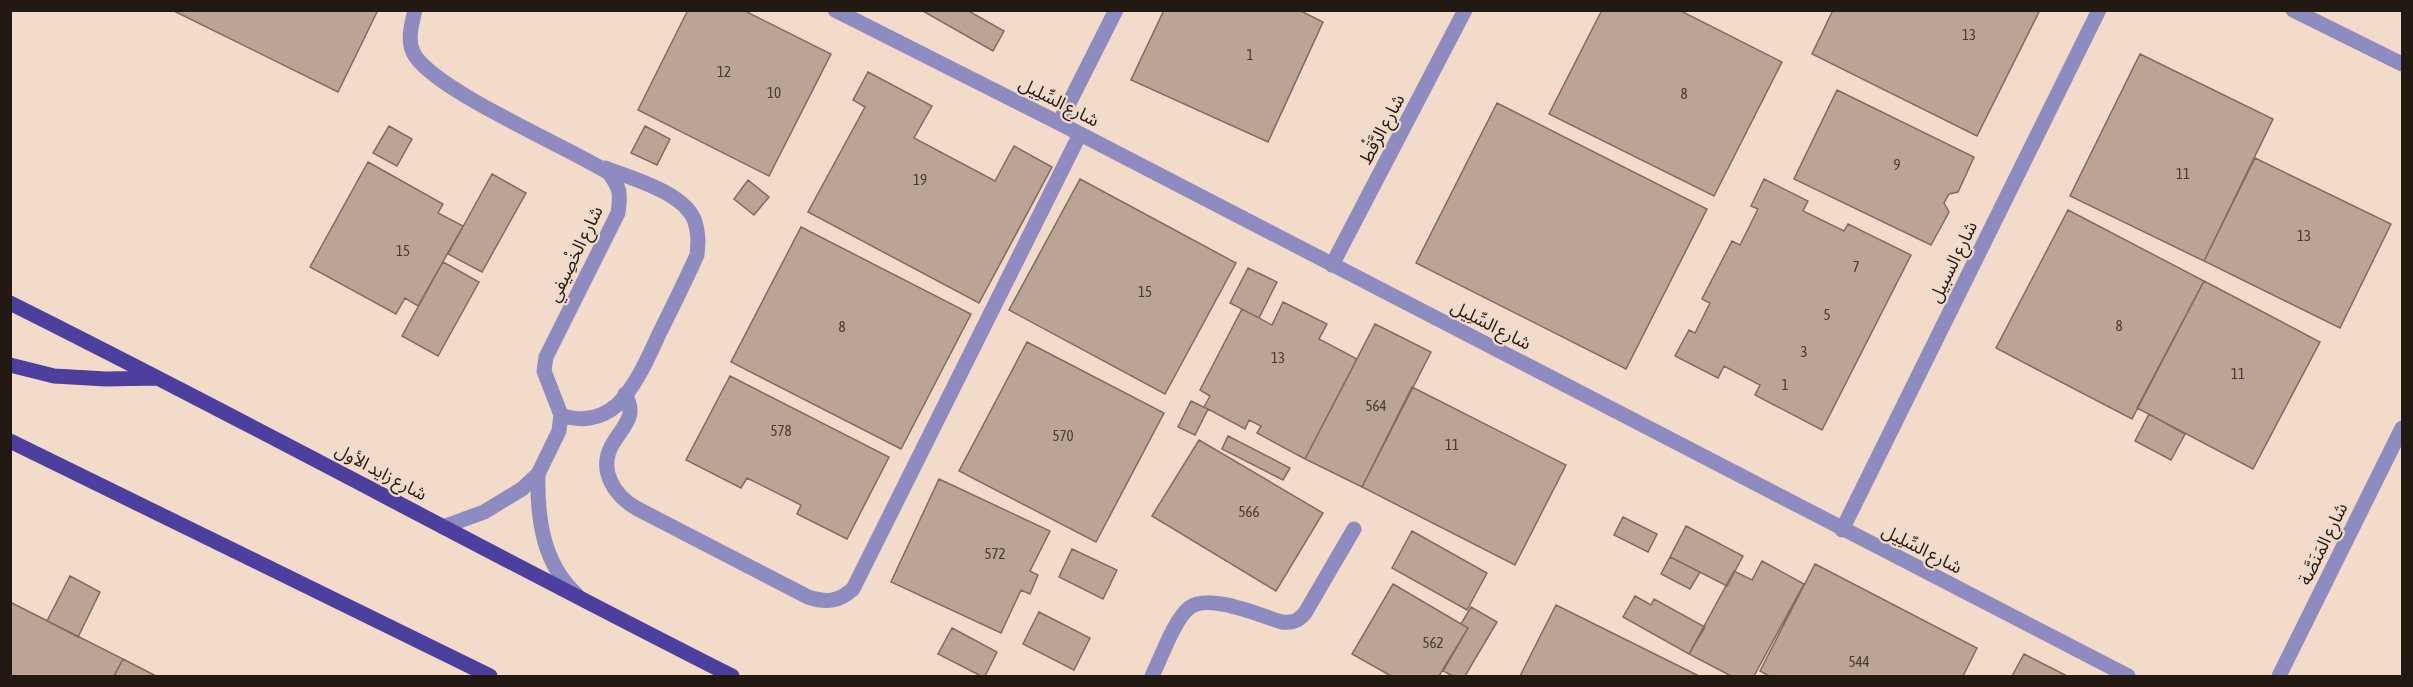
<svg xmlns="http://www.w3.org/2000/svg" width="2413" height="687" font-family="'Asap Condensed','Noto Sans Arabic',sans-serif">
	<style>
		.building { fill: #bba494; stroke: #816c5c; stroke-width: 1.5 }
		.lines { fill: none; stroke-linecap: round; stroke-linejoin: round }
		.minor { stroke: #8d8bbf; stroke-width: 15 }
		.major { stroke: #4d3f9d; stroke-width: 15 }
		.labels { text-anchor: middle; stroke-width: 4.5; stroke-linejoin: round; paint-order: stroke }
		.number-label { font-size: 15px; fill: #483c32 }
		.street-label { font-size: 18px; fill: #211912; stroke: #f3dbca }
	</style>
	<rect width="100%" height="100%" fill="#f3dbca"/>
	<path class="building" d="M172,10H378L338,92Z
		M688,10H743L831,54L769,176L638,110Z
		M921,10H967L1004,31L993,51Z
		M1164,10H1299L1323,22L1268,142L1131,80Z
		M1602,10H1679L1782,62L1714,196L1549,114Z
		M1833,10H2040L1977,136L1812,54Z
		M2140,54L2273,119L2204,261L2070,196Z
		M868,72L932,106L914,138L995,181L1014,146L1052,167L979,303L808,212L865,107L853,100Z
		M1837,90L1974,157L1958,192L1949,194L1944,203L1949,212L1931,245L1794,179Z
		M1497,103L1707,209L1626,369L1416,263Z
		M389,126L412,139L397,166L373,153Z
		M645,126L670,139L657,165L631,153Z
		M2255,158L2391,224L2340,328L2204,261Z
		M368,162L443,204L438,213L463,226L418,306L405,298L396,314L310,267Z
		M492,174L526,193L482,272L448,254Z
		M1080,179L1236,263L1165,394L1009,310Z
		M1764,179L1808,201L1803,211L1844,231L1848,224L1911,255L1822,430L1755,395L1760,385L1724,366L1718,378L1675,356L1689,330L1695,333L1710,303L1702,299L1732,241L1740,245L1758,209L1751,206Z
		M748,180L769,197L754,215L734,199Z
		M2068,210L2204,281L2132,419L1996,348Z
		M801,227L971,314L901,449L731,362Z
		M443,262L479,282L438,356L402,336Z
		M1248,268L1277,282L1259,318L1230,303Z
		M2204,281L2320,342L2253,469L2137,408Z
		M1283,302L1327,324L1319,339L1357,359L1305,459L1257,433L1261,426L1249,420L1245,429L1204,407L1210,396L1200,390L1242,309L1272,325Z
		M1375,324L1431,352L1362,487L1305,459Z
		M1027,342L1164,413L1096,542L959,471Z
		M730,376L889,457L847,539L797,514L801,505L747,478L741,488L686,460Z
		M1412,387L1566,465L1515,565L1362,487Z
		M1191,401L1208,409L1195,435L1178,427Z
		M2149,414L2185,434L2171,460L2135,441Z
		M1228,436L1290,468L1283,480L1222,449Z
		M1199,440L1323,513L1276,591L1152,516Z
		M939,479L1050,531L1030,571L1038,575L1030,594L1021,590L1001,633L891,582Z
		M1623,517L1657,534L1648,552L1614,535Z
		M1686,526L1743,556L1727,586L1670,557Z
		M1412,531L1487,573L1467,610L1392,568Z
		M1072,549L1117,570L1103,599L1059,577Z
		M1670,557L1700,572L1690,589L1661,574Z
		M1762,561L1804,584L1754,676H1731L1689,654L1734,571L1752,580Z
		M1815,564L1977,648L1963,676H1769L1760,671Z
		M70,576L100,592L78,637L47,621Z
		M1393,584L1468,628L1439,676H1391L1352,654Z
		M1635,596L1651,605L1654,599L1705,627L1689,654L1623,617Z
		M10,602L123,659L114,676H10Z
		M1556,605L1699,676H1520Z
		M1471,607L1497,622L1465,676H1453L1443,671L1468,628L1461,624Z
		M1039,612L1090,638L1074,670L1023,644Z
		M952,628L997,652L985,676H981L938,654Z
		M2024,654L2067,676H2012Z
		M123,659L156,676H114Z"/>
	<g class="lines">
		<path class="minor" d="M415,10C412,23 407,39 413,52C429,88 568,147 609,173C620,188 621,193 618,213L546,357L544,371L561,415L559,431L538,474L522,489L484,512L443,527
			M835,10L1059,123L2128,676
			M2293,10L2402,64
			M1059,123L1116,10
			M1332,265L1465,10
			M625,394C638,418 623,425 612,445C598,470 614,495 636,508L808,597C827,603 838,602 853,589L1080,134
			M561,415C581,422 601,419 617,405C636,386 648,358 659,334C672,308 685,282 697,255C698,244 699,234 695,222C686,193 631,178 605,168
			M538,474C537,519 543,564 577,595
			M1842,530L2099,10
			M1152,676C1161,658 1174,620 1189,608C1208,592 1261,616 1282,622C1294,623 1298,621 1305,613L1354,529
			M2279,676L2402,428"/>
		<path class="major" d="M10,303C253,424 490,554 732,676
			M10,365L54,376L106,379L157,378
			M10,441L490,676"/>
	</g>
	<g class="labels">
		<g class="number-label">
			<text x="1969" y="40">13</text>
			<text x="1250" y="60">1</text>
			<text x="724" y="77">12</text>
			<text x="774" y="98">10</text>
			<text x="1684" y="99">8</text>
			<text x="1897" y="170">9</text>
			<text x="2183" y="179">11</text>
			<text x="920" y="185">19</text>
			<text x="2304" y="241">13</text>
			<text x="403" y="256">15</text>
			<text x="1856" y="272">7</text>
			<text x="1145" y="297">15</text>
			<text x="1827" y="320">5</text>
			<text x="2119" y="331">8</text>
			<text x="842" y="332">8</text>
			<text x="1804" y="357">3</text>
			<text x="1278" y="363">13</text>
			<text x="2238" y="379">11</text>
			<text x="1785" y="390">1</text>
			<text x="1376" y="411">564</text>
			<text x="781" y="436">578</text>
			<text x="1063" y="441">570</text>
			<text x="1452" y="450">11</text>
			<text x="1249" y="517">566</text>
			<text x="995" y="559">572</text>
			<text x="1433" y="648">562</text>
			<text x="1859" y="667">544</text>
		</g>
		<g class="street-label">
			<text transform="translate(1059 102) rotate(27)" y="6">شارع السِّلِيل</text>
			<text transform="translate(1382 129) rotate(-62)" y="6">شارع الرَّقْط</text>
			<text transform="translate(575 254) rotate(-64)" y="6">شارع الخْصِيفي</text>
			<text transform="translate(1953 262) rotate(-64)" y="6">شارع السبيل</text>
			<text transform="translate(1491 325) rotate(27)" y="6">شارع السِّلِيل</text>
			<text transform="translate(381 472) rotate(28)" y="6">شارع زايد الأول</text>
			<text transform="translate(2323 544) rotate(-64)" y="6">شارع المَنَصَّة</text>
			<text transform="translate(1922 549) rotate(27)" y="6">شارع السِّلِيل</text>
		</g>
	</g>
	<rect width="2413" height="687" fill="none" stroke="#211912" stroke-width="24"/>
</svg>
